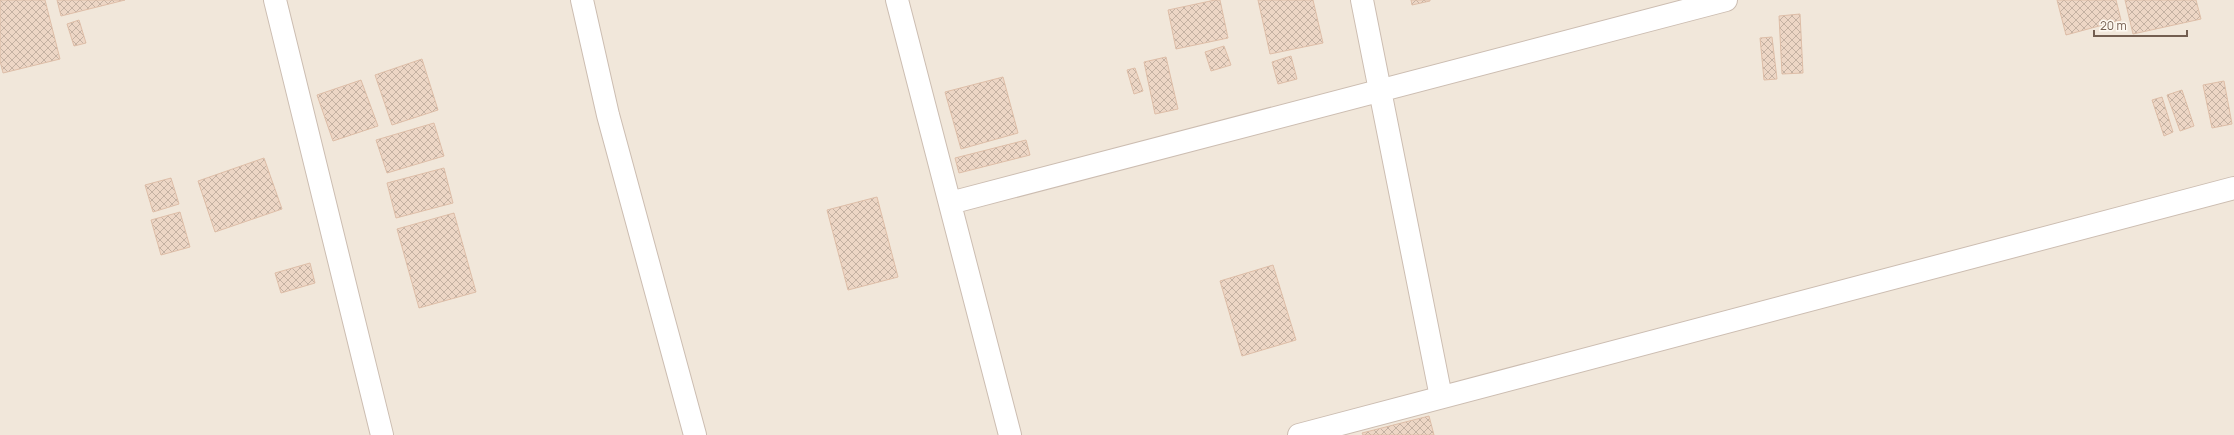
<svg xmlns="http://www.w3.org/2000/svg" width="2234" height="435" font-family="Manrope,sans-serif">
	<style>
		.residential { fill: #f1e7da }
		.building { fill: url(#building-cross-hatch); stroke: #debea8 }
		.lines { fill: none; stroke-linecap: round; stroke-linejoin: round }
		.street-casing { stroke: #ccbdb1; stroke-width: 24 }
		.street { stroke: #fff; stroke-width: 22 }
	</style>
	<defs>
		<pattern id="building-cross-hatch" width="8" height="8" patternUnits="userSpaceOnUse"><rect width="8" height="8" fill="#edd6c5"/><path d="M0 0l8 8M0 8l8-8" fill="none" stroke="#c4b1a2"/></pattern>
	</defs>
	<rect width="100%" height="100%" fill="#faf5eb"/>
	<path class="residential" d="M0,0H2234V435H0Z"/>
	<path class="building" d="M0,0H45L60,59L3,73L0,61Z
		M57,0H125L61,16Z
		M1215,0H1220L1228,38L1176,49L1168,10Z
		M1258,0H1313L1323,43L1270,54Z
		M1411,0H1430V1L1412,5Z
		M2057,0H2116L2121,20L2066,35Z
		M2125,0H2196L2201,19L2133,34Z
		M1800,14L1803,73L1782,74L1779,16Z
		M79,20L86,43L74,46L67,24Z
		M1772,37L1777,79L1764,80L1760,38Z
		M1224,46L1231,65L1211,71L1205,52Z
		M1291,56L1297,79L1278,84L1272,62Z
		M1166,57L1178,109L1155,114L1144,62Z
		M422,59L438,110L392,125L375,75Z
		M1135,68L1143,91L1134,94L1127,70Z
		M1003,77L1018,133L961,149L945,92Z
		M361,80L378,126L333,141L317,95Z
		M2224,81L2232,124L2212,128L2203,85Z
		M2182,90L2194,126L2180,131L2167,95Z
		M2162,97L2173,132L2164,136L2152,100Z
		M434,123L444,156L387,173L376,140Z
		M1026,140L1030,155L959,173L955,158Z
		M264,158L282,209L215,232L198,181Z
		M444,168L453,203L396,218L387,183Z
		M171,178L179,204L153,212L145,185Z
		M877,197L898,277L848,290L827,210Z
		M180,212L190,247L161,255L151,220Z
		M454,213L476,292L419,308L397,229Z
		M310,263L315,283L281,293L275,273Z
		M1273,265L1296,340L1242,356L1220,281Z
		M1429,416L1434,435H1363L1362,433Z"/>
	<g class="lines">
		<defs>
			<path id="street" d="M275,0L382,435
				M582,0L608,115L695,435
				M897,0L1010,435
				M1362,0L1441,397
				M950,203L1726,0
				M1299,435L2234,188"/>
		</defs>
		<use href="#street" class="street-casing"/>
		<use href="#street" class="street"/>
	</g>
	<path d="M2094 30v6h93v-6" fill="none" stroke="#735e50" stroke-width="2"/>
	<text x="2100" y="30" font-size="12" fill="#735e50" stroke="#fdf9f1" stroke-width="3" paint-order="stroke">20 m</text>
</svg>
